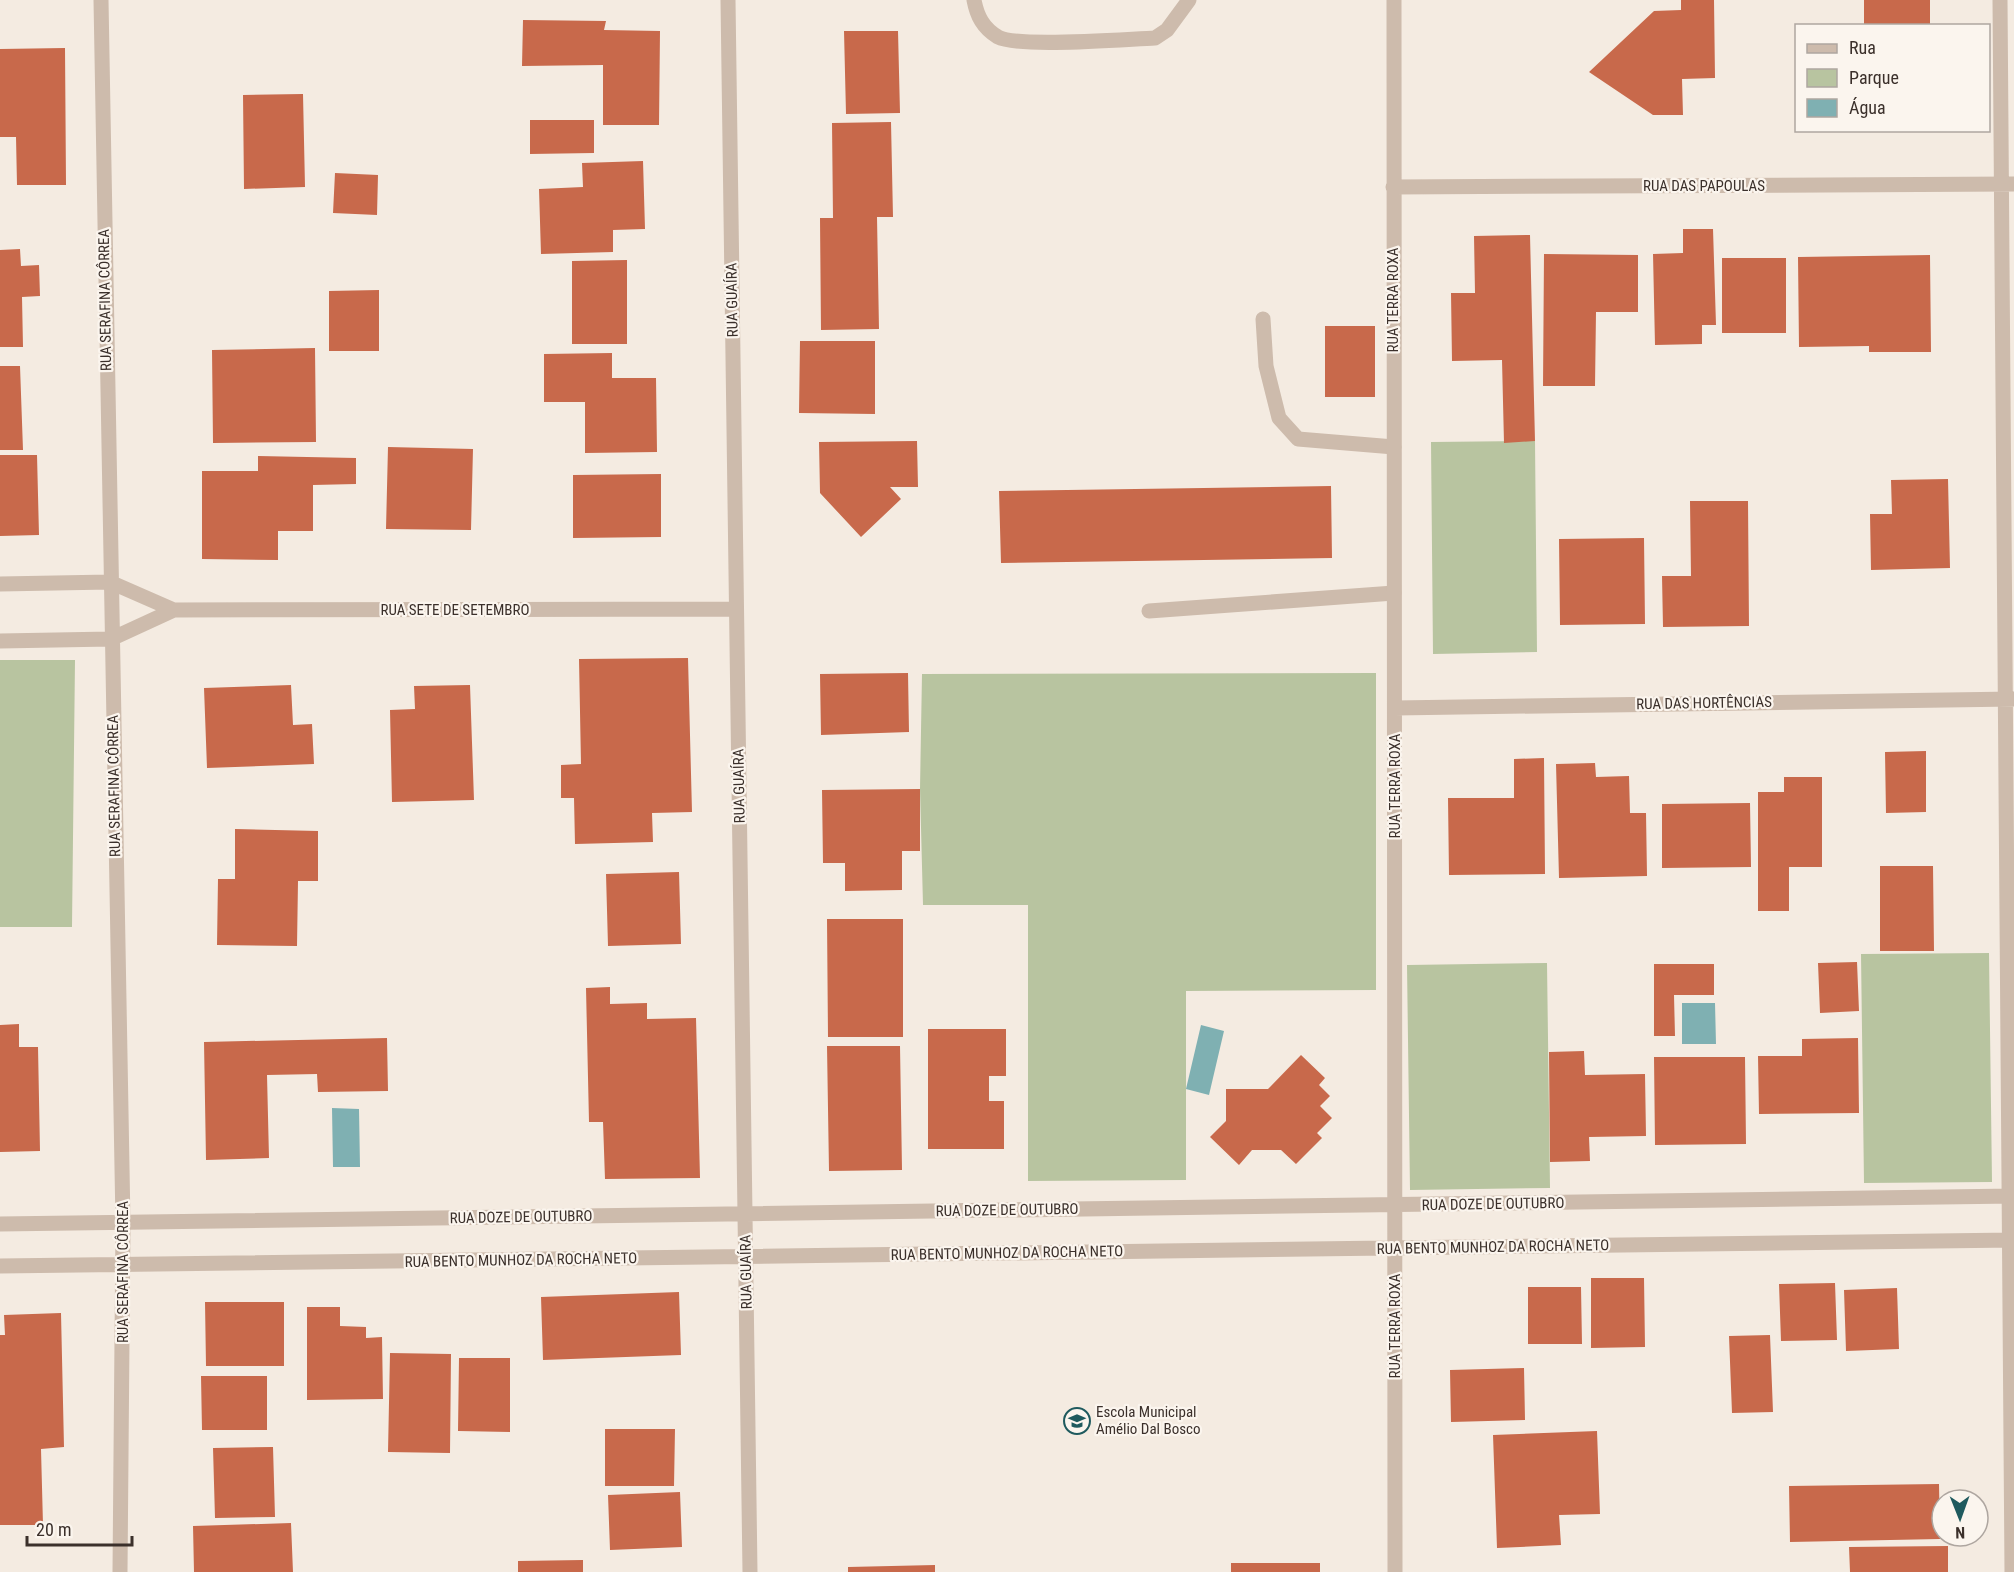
<svg xmlns="http://www.w3.org/2000/svg" width="2014" height="1572" font-family="'Roboto Condensed',sans-serif">
	<style>
		.green { fill: #b8c4a0 }
		.water { fill: #7fb0b2 }
		.building { fill: #c8694b }
		.lines { fill: none; stroke-linecap: round; stroke-linejoin: round }
		.lane { stroke: #cdbbac; stroke-width: 15 }
		.street { stroke: #cdbbac; stroke-width: 15 }
		.labels { text-anchor: middle; stroke-width: 4.5; stroke-linejoin: round; paint-order: stroke }
		.street-label { font-size: 15px; fill: #3b302b; stroke: #fbf5ee }
		.poi-label { font-size: 15px; fill: #3b302b; stroke: #fbf5ee; text-anchor: start }
	</style>
	<rect width="100%" height="100%" fill="#f4ebe1"/>
	<path class="green" d="M1535,441L1537,652L1433,654L1431,442Z
		M0,660H75L72,927H0Z
		M1376,673V990L1186,991V1180L1028,1181V905H923L920,789L922,674Z
		M1989,953L1992,1182L1864,1183L1861,954Z
		M1547,963L1550,1188L1410,1190L1407,965Z"/>
	<path class="water" d="M1682,1003H1715L1716,1044H1682Z
		M1201,1025L1224,1031L1209,1095L1186,1089Z
		M332,1108L359,1109L360,1167H333Z"/>
	<path class="building" d="M1681,0H1714L1715,78L1682,79L1683,115H1653L1589,72L1654,11L1681,10Z
		M1864,0H1930V26H1864Z
		M523,20L606,21L604,30L660,31L659,125H603V65L522,66Z
		M844,31H898L900,113L846,114Z
		M65,48L66,185H17L16,137H0V49Z
		M303,94L305,187L244,189L243,95Z
		M530,120H594V153L530,154Z
		M891,122L893,217H877L879,329L821,330L820,218H833L832,123Z
		M643,161L645,229L613,230V252L541,254L539,189L583,187L582,163Z
		M335,173L378,175L377,215L333,213Z
		M1683,229H1713L1716,325H1702V344L1655,345L1653,254L1683,253Z
		M1530,235L1535,441L1504,443L1502,360L1452,361L1451,293H1475L1474,236Z
		M20,249L21,266L39,265L40,296L22,297L23,347H0V250Z
		M1544,254L1638,255V312H1596L1595,386H1543Z
		M1930,255L1931,352H1869V346L1799,347L1798,257Z
		M1722,258H1786V333H1722Z
		M627,260V344H572V261Z
		M379,290V351H329V291Z
		M1325,326H1375V397H1325Z
		M800,341H875V414L799,413Z
		M315,348L316,442L213,443L212,350Z
		M612,353V378H656L657,452L585,453V402H544V354Z
		M0,366H20L23,450H0Z
		M917,441L918,487H890L901,499L861,537L820,493L819,442Z
		M388,447L473,449L471,530L386,529Z
		M0,455H37L39,535L0,536Z
		M258,456L356,458V484L313,485V531H278V560L202,559V471H258Z
		M661,474V537L573,538V475Z
		M1948,479L1950,568L1871,570L1870,514H1892L1891,480Z
		M1331,486L1332,558L1001,563L999,491Z
		M1690,501H1748L1749,626L1663,627L1662,576H1691Z
		M1644,538L1645,624L1560,625L1559,539Z
		M688,658L692,812L652,813L653,842L575,844L574,798H561V765L581,764L579,659Z
		M908,673L909,732L821,735L820,674Z
		M291,685L293,725L312,724L314,764L207,768L204,688Z
		M470,685L474,800L392,802L390,710L415,709L414,686Z
		M1926,751V812L1886,813L1885,752Z
		M1544,758L1545,874L1449,875L1448,798H1514V759Z
		M1595,763L1596,777L1629,776L1630,813H1646L1647,876L1559,878L1556,764Z
		M1784,777H1822V867H1789V911H1758V792H1784Z
		M920,789V851H902V890L845,891V863H823L822,790Z
		M1750,803L1751,867L1662,868V804Z
		M235,829L318,831V881H298L297,946L217,945L218,879H235Z
		M1880,866H1933L1934,951H1880Z
		M679,872L681,944L608,946L606,874Z
		M827,919H903V1037H828Z
		M1857,962L1859,1011L1820,1013L1818,963Z
		M1654,964H1714V995H1674L1675,1036H1654Z
		M610,987V1004L647,1003V1019L696,1018L700,1178L605,1179L603,1122H589L586,988Z
		M19,1024V1047H38L40,1151L0,1152V1025Z
		M928,1029H1006V1076H989V1101H1004V1149H928Z
		M387,1038L388,1091L318,1092L317,1074L267,1075L269,1158L206,1160L204,1042Z
		M1858,1038L1859,1113L1759,1114L1758,1056H1802V1039Z
		M827,1046H900L902,1170L829,1171Z
		M1584,1051L1585,1075L1645,1074L1646,1136L1589,1137L1590,1161L1550,1162L1549,1052Z
		M1301,1055L1325,1078L1319,1085L1330,1096L1320,1106L1332,1118L1317,1133L1322,1138L1296,1164L1281,1150H1252L1239,1165L1210,1137L1226,1121V1089H1268Z
		M1654,1057H1745L1746,1144L1655,1145Z
		M1591,1278H1644L1645,1347L1591,1348Z
		M1835,1283L1837,1340L1781,1341L1779,1284Z
		M1528,1287H1581L1582,1344H1528Z
		M1897,1288L1899,1349L1846,1351L1844,1290Z
		M679,1292L681,1355L543,1360L541,1297Z
		M205,1302H284V1366H206Z
		M307,1307H340V1326L366,1327V1338L382,1337L383,1399L307,1400Z
		M61,1313L64,1447L41,1449L43,1525H0V1335H5L4,1315Z
		M1770,1335L1773,1412L1732,1413L1729,1336Z
		M390,1353L451,1354L450,1453L388,1452Z
		M459,1358H510V1432L458,1431Z
		M1524,1368L1525,1420L1451,1422L1450,1370Z
		M201,1376H267V1430H202Z
		M605,1429H675L674,1486H605Z
		M1597,1431L1600,1514L1559,1515L1561,1545L1497,1548L1493,1435Z
		M273,1447L275,1517L215,1518L213,1448Z
		M1939,1484L1940,1539L1790,1542L1789,1486Z
		M680,1492L682,1547L610,1550L608,1495Z
		M291,1523L293,1572H194L193,1526Z
		M1948,1546V1572H1850L1849,1547Z
		M583,1560V1572H518V1561Z
		M1231,1563H1320V1572H1231Z
		M935,1565V1572H848V1567Z"/>
	<g class="lines">
		<path class="lane" d="M974,0C977,16 983,28 998,37C1018,48 1127,39 1155,38L1167,30L1189,0
			M1263,319L1266,366L1279,418L1298,439L1394,447
			M1149,611L1394,593"/>
		<path class="street" d="M101,0L123,1223L120,1572
			M728,0L750,1572
			M1394,0L1395,1572
			M2000,0L2012,1572
			M1393,187L2014,184
			M0,584L110,582L174,610L736,609
			M0,641L111,639L174,610
			M1395,708L2014,699
			M0,1224L2014,1196
			M0,1266L2014,1240"/>
	</g>
	<defs>
		<symbol id="school-ring" viewBox="-11 -11 22 22"><circle r="9.5" fill="#fbf5ee" stroke="#1f5a5e" stroke-width="1.5"/><path d="M0-5L7-2L0 1L-7-2ZM-4 1L0 2.5L4 1V4Q0 6-4 4Z" fill="#1f5a5e"/></symbol>
	</defs>
	<g fill-rule="evenodd">
		<use href="#school-ring" x="1062" y="1406" width="30" height="30"/>
	</g>
	<g class="labels">
		<g class="street-label">
			<text x="1704" y="191">RUA DAS PAPOULAS</text>
			<text transform="translate(105 300) rotate(-91)" y="5">RUA SERAFINA CÔRREA</text>
			<text transform="translate(732 300) rotate(-91)" y="5">RUA GUAÍRA</text>
			<text transform="translate(1393 300) rotate(-90)" y="5">RUA TERRA ROXA</text>
			<text x="455" y="615">RUA SETE DE SETEMBRO</text>
			<text transform="translate(1704 703) rotate(-1)" y="5">RUA DAS HORTÊNCIAS</text>
			<text transform="translate(114 786) rotate(-91)" y="5">RUA SERAFINA CÔRREA</text>
			<text transform="translate(739 786) rotate(-91)" y="5">RUA GUAÍRA</text>
			<text transform="translate(1395 786) rotate(-90)" y="5">RUA TERRA ROXA</text>
			<text transform="translate(1493 1204) rotate(-1)" y="5">RUA DOZE DE OUTUBRO</text>
			<text transform="translate(1007 1210) rotate(-1)" y="5">RUA DOZE DE OUTUBRO</text>
			<text transform="translate(521 1217) rotate(-1)" y="5">RUA DOZE DE OUTUBRO</text>
			<text transform="translate(1493 1247) rotate(-1)" y="5">RUA BENTO MUNHOZ DA ROCHA NETO</text>
			<text transform="translate(1007 1253) rotate(-1)" y="5">RUA BENTO MUNHOZ DA ROCHA NETO</text>
			<text transform="translate(521 1260) rotate(-1)" y="5">RUA BENTO MUNHOZ DA ROCHA NETO</text>
			<text transform="translate(123 1272) rotate(-90)" y="5">RUA SERAFINA CÔRREA</text>
			<text transform="translate(746 1272) rotate(-91)" y="5">RUA GUAÍRA</text>
			<text transform="translate(1395 1326) rotate(-90)" y="5">RUA TERRA ROXA</text>
		</g>
		<g class="poi-label">
			<text x="1096" y="1417">Escola Municipal<tspan x="1096" dy="17">Amélio Dal Bosco</tspan></text>
		</g>
	</g>
	<rect x="1795" y="24" width="195" height="108" fill="#fbf5ee" stroke="#aea6a0" stroke-width="1.5"/>
	<rect x="1807" y="44" width="30" height="9" fill="#cdbbac" stroke="#aea6a0" stroke-width="1.5"/>
	<text x="1849" y="54" font-size="18" fill="#3b302b">Rua</text>
	<rect x="1807" y="69" width="30" height="18" fill="#b8c4a0" stroke="#aea6a0" stroke-width="1.5"/>
	<text x="1849" y="84" font-size="18" fill="#3b302b">Parque</text>
	<rect x="1807" y="99" width="30" height="18" fill="#7fb0b2" stroke="#aea6a0" stroke-width="1.5"/>
	<text x="1849" y="114" font-size="18" fill="#3b302b">Água</text>
	<g transform="translate(1960 1518) rotate(179)"><circle r="28" fill="#fbf5ee" stroke="#aea6a0" stroke-width="1.5"/>
	<path d="M0-4.5L10 22L0 15L-10 22Z" fill="#1f5a5e"/>
	<text y="-9" font-size="16" font-weight="bold" text-anchor="middle" fill="#3b302b">N</text>
	</g>
	<path d="M27 1536v9h105v-9" fill="none" stroke="#3b302b" stroke-width="3"/>
	<text x="36" y="1536" font-size="18" fill="#3b302b" stroke="#fbf5ee" stroke-width="4.5" paint-order="stroke">20 m</text>
</svg>
